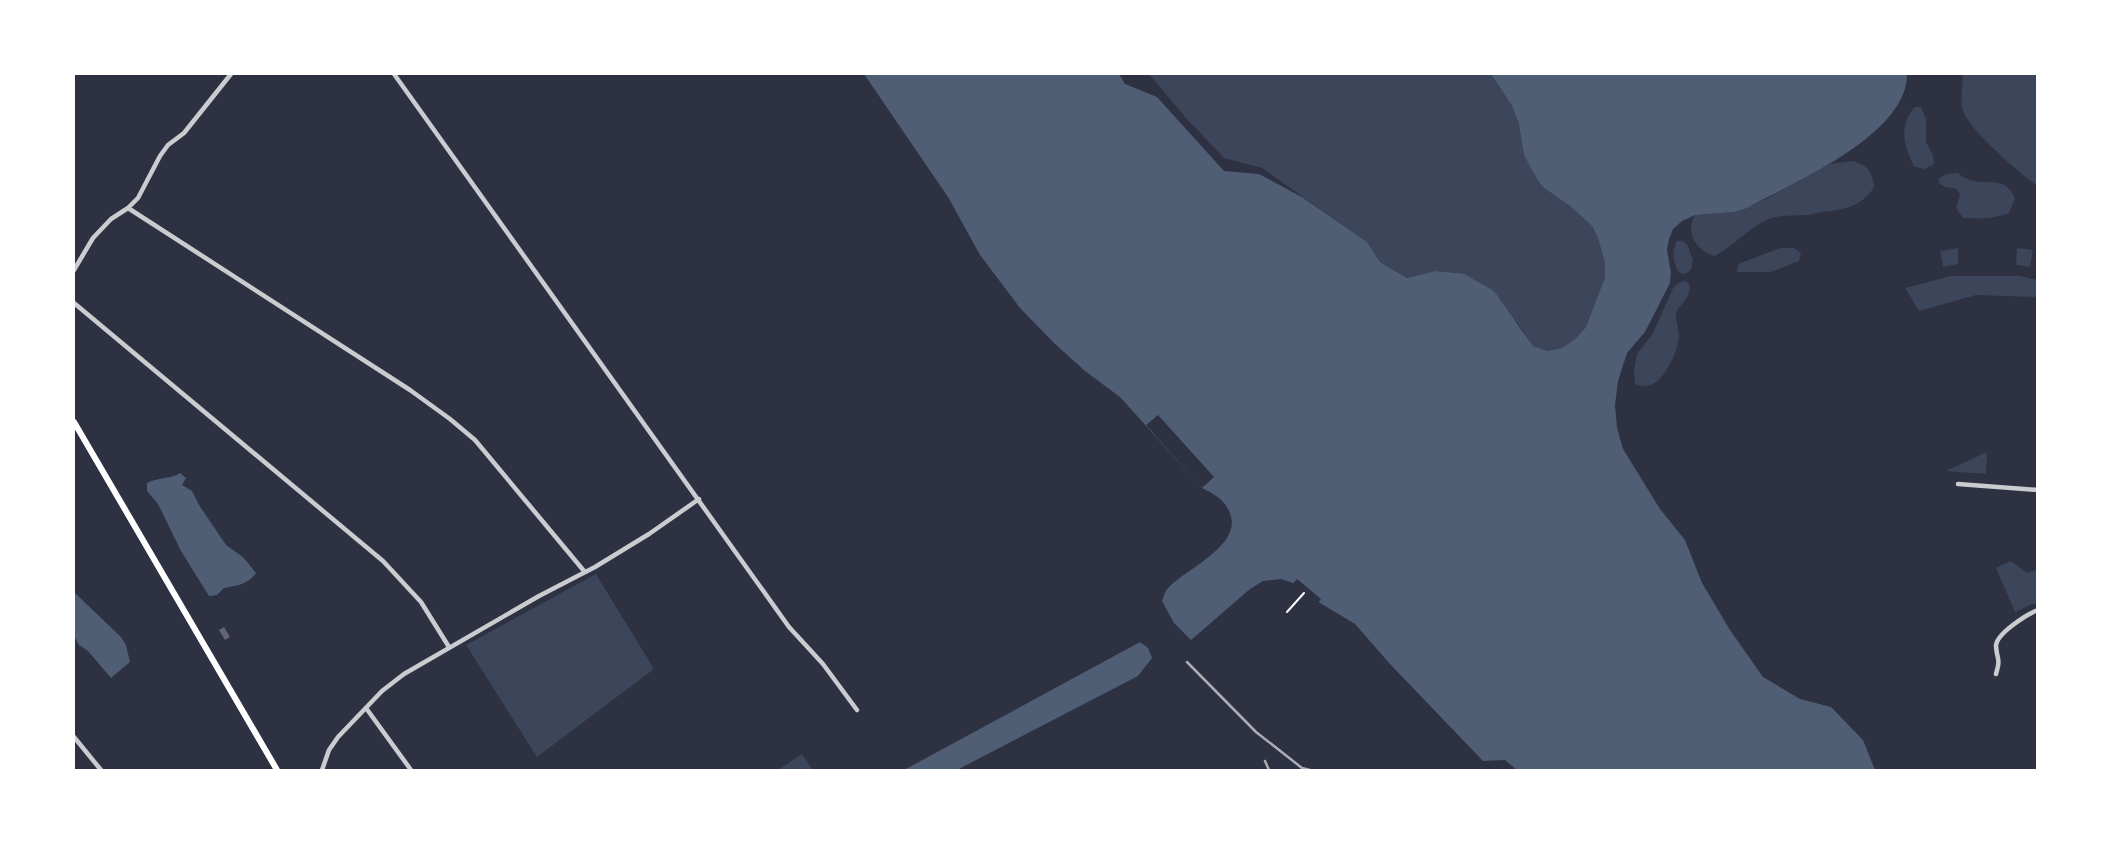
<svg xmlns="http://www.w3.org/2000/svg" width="2111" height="844" font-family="'Fira Sans',sans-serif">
<rect width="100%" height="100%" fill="#2d3142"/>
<path fill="#3c4559" d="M1149,74H1491L1512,106L1544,188L1570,206L1592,226L1598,238L1605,263V277L1586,327L1575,339L1562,348L1547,351L1533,346L1517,322L1435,271L1407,278L1380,262L1367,242L1262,168L1224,158L1186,118Z
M1963,74H2037V186C2019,172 1966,129 1962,107C1960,96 1963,84 1963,74Z
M1915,107H1921L1926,119V142L1933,155L1934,164L1924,169L1914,166C1904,147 1898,124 1915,107Z
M1852,161C1868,165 1872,171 1874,187C1863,206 1843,210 1823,212C1817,212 1812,215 1807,215C1794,216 1781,214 1769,219C1749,227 1734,246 1715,256C1698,252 1684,233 1695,215L1734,212L1764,200L1830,164Z
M1958,173C1961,175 1964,178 1968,179C1986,187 2005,174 2015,198L2009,213C1993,219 1980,219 1963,218L1956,208L1960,194L1955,188L1945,187L1940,184L1938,179L1946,174Z
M1677,241H1682L1687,244L1693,260L1691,270L1685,274L1679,273C1673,262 1671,252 1677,241Z
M1781,248H1794L1801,253L1799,261L1771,272H1737L1738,264Z
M1958,248V264L1943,267L1940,251Z
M2017,248L2033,250L2030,267L2016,265Z
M1951,276H2020L2037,280V297L1976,295L1919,311L1905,288Z
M1686,281L1690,286C1689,303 1678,303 1676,315C1676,322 1679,330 1679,337C1678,352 1663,385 1646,386C1642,386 1639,385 1635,384L1634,370L1637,354L1653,333L1674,286L1680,282Z
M1987,452L1986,474L1946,471Z
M2011,561L2027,573L2037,570V604H2032L2015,612L1996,568Z
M596,574L654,669L537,757L466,645Z
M802,754L812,769L809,770H778Z"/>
<path fill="#4f5d75" d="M864,74H1119L1125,84L1157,97L1224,171L1259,174L1302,197L1367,242L1380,262L1407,278L1435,271L1464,274L1494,291L1533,346L1547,351L1562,348L1575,339L1586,327L1605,277V263L1598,238L1592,226L1570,206L1544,188L1537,179L1524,155L1519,124L1512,106L1491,74H1907C1908,135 1792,183 1747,208L1734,212L1695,215L1682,221L1673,229L1669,239L1667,250L1671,273L1670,283L1645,332L1627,353L1618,381L1615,405L1617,428L1623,449L1660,509L1685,540L1702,583L1730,630L1763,677L1800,699L1831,707L1863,740L1875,770H1517L1505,760L1483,761L1390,664L1355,624L1320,603L1296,584L1281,579L1263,581L1250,589L1191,640L1174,623L1162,601C1164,596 1165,591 1169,587C1187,569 1239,546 1231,517C1227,501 1216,495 1202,488L1120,397L1085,371L1054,343L1020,308L980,255L948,197Z
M180,473L186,478L182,485L192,491L199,505L226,545L243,557L256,573C249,584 236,586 224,588L217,595L209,596L181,551L158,504L147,491V483C159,477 172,479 180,473Z
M74,594H76L121,637L126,645L130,662L111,678L88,651L79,645L74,636Z
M1140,642L1148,648L1152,658L1138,676L957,770H904Z"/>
<path fill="#2d3142" d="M1158,415L1214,477L1202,488L1146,425Z
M1297,579L1321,599L1316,605L1291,586Z"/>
<path fill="#626471" d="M224,627L230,637L225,640L219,630Z"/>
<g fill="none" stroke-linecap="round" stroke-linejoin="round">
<path stroke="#fff" stroke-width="2" d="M1287,612L1304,593"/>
<path stroke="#caccd0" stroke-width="4.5" d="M394,74L789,627L823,664L857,710
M128,208L410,390L450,419L475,440L584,571
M74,270L93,238L111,219L128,208L138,198L160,156L168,145L184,133L231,74
M74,303L383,561L421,602L449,647
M1958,484L2038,490
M1996,674C2001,657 1997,661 1996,646C1996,634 2027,614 2038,610
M366,708L411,770
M74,737L101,770
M322,770L329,750L338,737L382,691L404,674L539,596L595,567L649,534L699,499"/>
<path stroke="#fff" stroke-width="6" d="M74,422L277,770"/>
<path stroke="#abadb3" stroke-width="2.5" d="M1187,662L1256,732L1302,768L1310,770
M1265,761L1269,770"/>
</g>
<rect width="2111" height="844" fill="none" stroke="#ffffff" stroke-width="150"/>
</svg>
